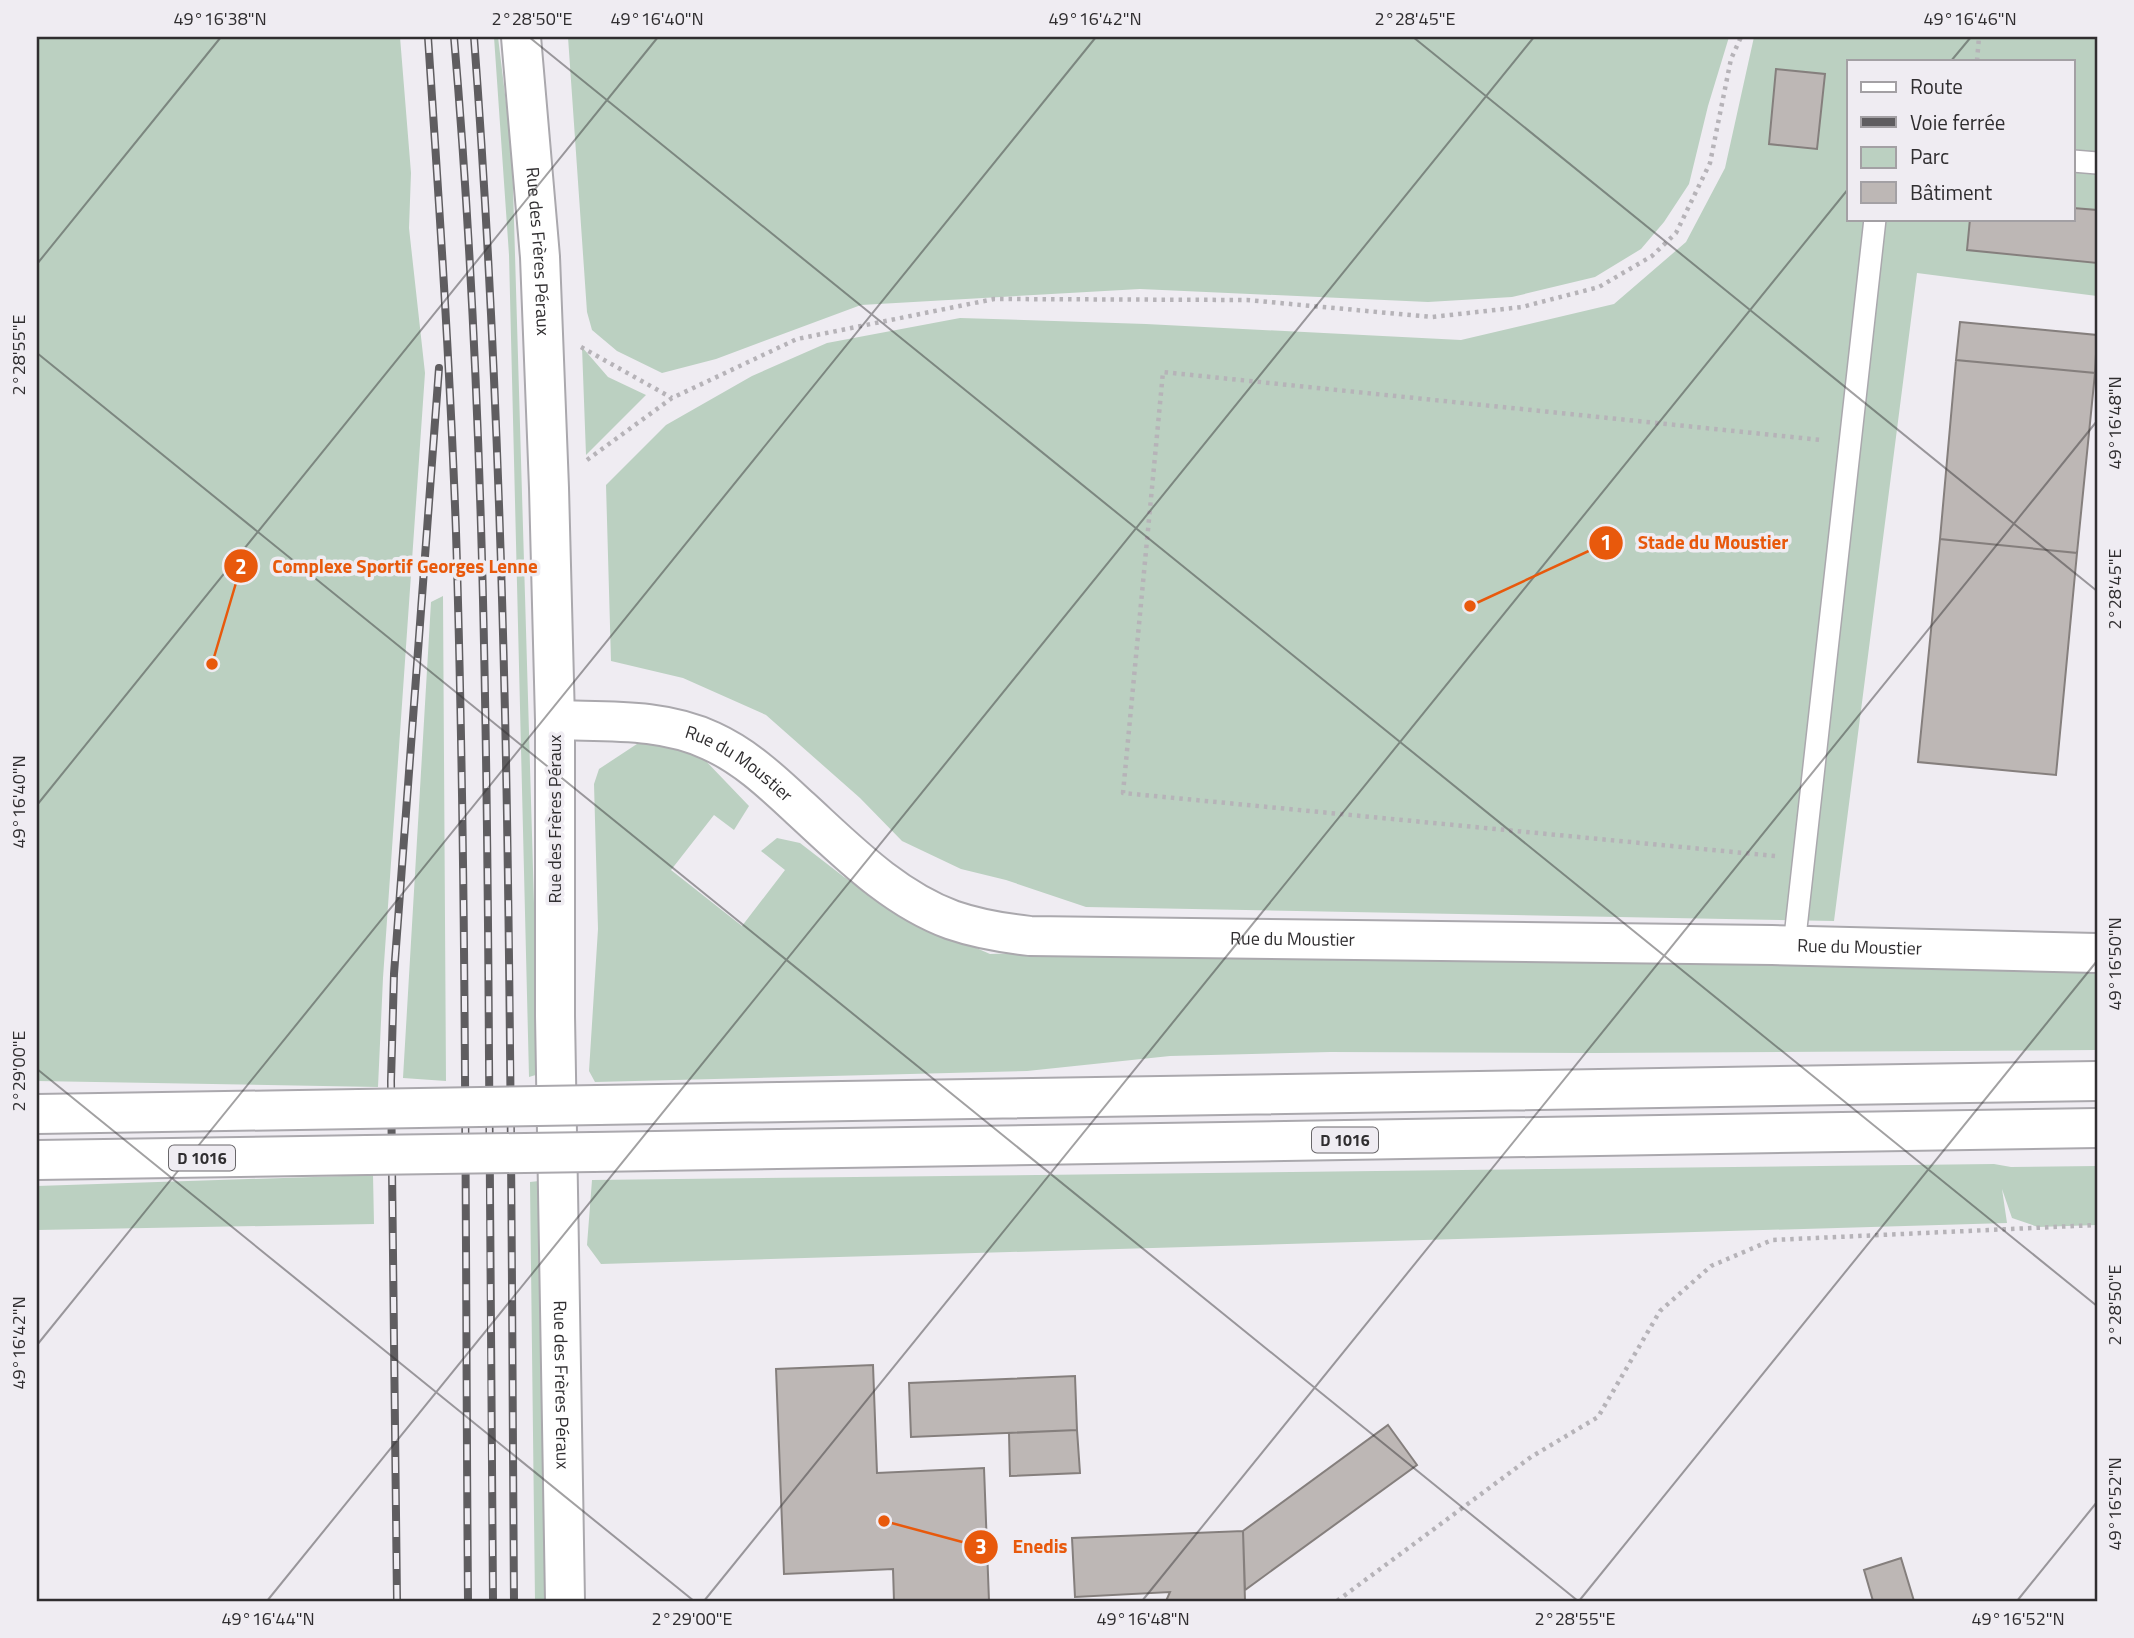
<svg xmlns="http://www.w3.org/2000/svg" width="2134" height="1638" font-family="'Titillium Web',sans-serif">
<rect width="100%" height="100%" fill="#efecf2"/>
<path fill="#bbd0c1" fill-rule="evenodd" d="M37,37H400L411,173L409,228L425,373L383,978L378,1087L37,1081Z
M494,37H498L512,152L539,1074L529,1077L509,255Z
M568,37H1729L1708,106L1689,184L1664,222L1641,249L1595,277L1512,297L1428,302L1140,289L861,305L716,359L662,373L617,351L592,330L587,312Z
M1754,37H2097V296L1917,273L1834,921L1086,907L1006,880L961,869L902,841L860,798L766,715L683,678L611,661L606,485L666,425L752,376L827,343L960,318L1146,324L1461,340L1614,304L1686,242L1725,168ZM1849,61H2073V219H1849Z
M582,347L608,377L646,395L586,455Z
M443,596L446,1081L403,1078L431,602Z
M643,740L702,757L749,806L734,830L714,815L671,870L742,926L785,870L761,851L777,838L800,843L844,877L903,916L990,954L1078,952L2097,971V1050L1593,1053L1330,1052L1170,1056L1027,1071L595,1082L589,1071L598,929L594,784L599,769Z
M1994,1164L2011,1167L2097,1166V1225L2038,1227L2012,1218L2002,1189L2007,1223L601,1264L587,1245L592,1180Z
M373,1175L374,1224L37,1230V1186Z
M539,1181L554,1601H535L530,1182Z"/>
<path fill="#bdb7b5" stroke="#857f7d" stroke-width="2" d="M1776,69L1825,74L1817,149L1769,144Z
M2073,208L2097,210V263L1967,250L1970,219H2073Z
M1960,322L2097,335L2095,373L1956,360Z
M1956,360L2095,373L2077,553L1940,539Z
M1940,539L2077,553L2056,775L1918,762Z
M873,1365L877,1473L984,1468L989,1601H894L893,1569L784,1574L776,1369Z
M1075,1376L1077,1430L911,1437L909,1383Z
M1388,1425L1417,1465L1245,1590L1243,1531Z
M1077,1430L1080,1473L1010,1476L1009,1433Z
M1243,1531L1245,1601H1166L1170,1592L1075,1597L1072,1538Z
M1901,1558L1914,1601H1873L1864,1570Z"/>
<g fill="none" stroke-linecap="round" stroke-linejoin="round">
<g stroke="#aaa8ad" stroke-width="24">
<path id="service" d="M2073,161L2097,163
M1794,946L1875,219"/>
</g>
<g stroke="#aaa8ad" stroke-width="42">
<g id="minor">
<path id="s1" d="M555,720C607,722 663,718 711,741C746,757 772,782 800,808C846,850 892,898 952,920C978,929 1003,933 1030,936L1772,945L2097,953"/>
</g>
</g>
<g stroke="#aaa8ad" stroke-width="42">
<g id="tertiary">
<path id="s2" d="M521,37L540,257L549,488L555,720V1016L565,1601"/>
</g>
</g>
<g stroke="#aaa8ad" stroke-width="42">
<path id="trunk" d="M598,1105L2097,1081
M37,1114L359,1109
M593,1152L2097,1128
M37,1160L367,1155"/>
</g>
<path stroke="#b6b3b8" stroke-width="4.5" stroke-dasharray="3.5 5" stroke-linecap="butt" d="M1977,61L1979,37
M581,347L672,398
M587,460L672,398L797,339L994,299L1247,300L1432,317L1522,307L1599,287L1652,256L1676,233L1710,163L1731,59L1741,37
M1775,856L1123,793L1163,372L1821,440
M1337,1601L1531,1457L1598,1417L1660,1311L1711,1266L1772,1240L2097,1225"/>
<use href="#service" stroke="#fff" stroke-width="21"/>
<use href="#minor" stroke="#fff" stroke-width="38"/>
<use href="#tertiary" stroke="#fff" stroke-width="38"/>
<use href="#trunk" stroke="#fff" stroke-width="38"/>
<g stroke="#5f5d60" stroke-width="8">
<path id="rail" d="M428,37C439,201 450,366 456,532C467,888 465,1245 468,1601
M454,37C483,376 487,718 489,1058C490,1239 491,1420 493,1601
M474,37C513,557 510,1080 514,1601
M397,1601L391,1081L394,974L439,368"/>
</g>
<use href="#rail" stroke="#efecf2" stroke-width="5" stroke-dasharray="16" stroke-linecap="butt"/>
<g stroke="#aaa8ad" stroke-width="42" stroke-linecap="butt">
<path id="trunk-bridge" d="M359,1109L598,1105
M367,1155L593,1152"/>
</g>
<use href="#trunk-bridge" stroke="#fff" stroke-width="38"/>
</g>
<path fill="none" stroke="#302e30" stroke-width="2" stroke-opacity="0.45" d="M529,37L2097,1306M1413,37L2097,591M1951,61L1971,37M37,264L221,37M37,353L1578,1601M37,805L658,37M37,1069L694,1601M37,1345L1096,37M267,1601L1534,37M704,1601L1849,188M1142,1601L2097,421M1579,1601L2097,961M2017,1601L2097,1502"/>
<g text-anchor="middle" stroke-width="7" stroke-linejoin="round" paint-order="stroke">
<g fill="#efecf2" stroke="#69676a" stroke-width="2">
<rect x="1312" y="1127.5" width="66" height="25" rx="5"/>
<rect x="169" y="1145.5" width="66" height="25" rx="5"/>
</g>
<g font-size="16" font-weight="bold" fill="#302e30">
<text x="1345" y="1146">D 1016</text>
<text x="202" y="1164">D 1016</text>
</g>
<g font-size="18" fill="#302e30" stroke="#efecf2">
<text dy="6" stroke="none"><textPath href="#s2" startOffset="215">Rue des Frères Péraux</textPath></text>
<text dy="6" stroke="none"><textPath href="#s1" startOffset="194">Rue du Moustier</textPath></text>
<text transform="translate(555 819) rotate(-90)" y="6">Rue des Frères Péraux</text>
<text dy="6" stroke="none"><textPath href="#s1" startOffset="803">Rue du Moustier</textPath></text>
<text dy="6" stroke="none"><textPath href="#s1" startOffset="1370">Rue du Moustier</textPath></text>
<text dy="6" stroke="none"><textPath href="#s2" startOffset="1349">Rue des Frères Péraux</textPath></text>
</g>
</g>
<path fill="none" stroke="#e8590c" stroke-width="2.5" d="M1470 606L1606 543M212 664L241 566M884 1521L981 1547"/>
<g fill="#e8590c" stroke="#efecf2" stroke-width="2.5">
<circle cx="1470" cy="606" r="7"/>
<circle cx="212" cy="664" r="7"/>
<circle cx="884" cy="1521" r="7"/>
<circle cx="1606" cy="543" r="18"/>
<circle cx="241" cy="566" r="18"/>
<circle cx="981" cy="1547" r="18"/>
</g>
<g font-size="21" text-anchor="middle" font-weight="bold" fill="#fff">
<text x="1606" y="550">1</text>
<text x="241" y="574">2</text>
<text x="981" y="1554">3</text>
</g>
<g font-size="19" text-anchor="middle" font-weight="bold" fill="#e8590c" stroke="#efecf2" stroke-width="7" stroke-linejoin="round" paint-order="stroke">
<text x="1713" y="549">Stade du Moustier</text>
<text x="405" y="573">Complexe Sportif Georges Lenne</text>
<text x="1040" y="1553">Enedis</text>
</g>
<rect width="2134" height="1638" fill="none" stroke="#efecf2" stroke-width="77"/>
<rect x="1847" y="60" width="228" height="161" fill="#efecf2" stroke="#a3a0a4" stroke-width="2"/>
<rect x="1861" y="82" width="35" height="10" fill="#ffffff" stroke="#a3a0a4" stroke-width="2"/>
<text x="1910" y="94" font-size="21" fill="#302e30">Route</text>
<rect x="1861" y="117" width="35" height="10" fill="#5f5d60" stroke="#a3a0a4" stroke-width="2"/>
<text x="1910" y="130" font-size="21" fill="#302e30">Voie ferrée</text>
<rect x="1861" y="147" width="35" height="21" fill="#bbd0c1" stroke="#a3a0a4" stroke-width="2"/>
<text x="1910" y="164" font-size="21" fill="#302e30">Parc</text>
<rect x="1861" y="182" width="35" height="21" fill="#bdb7b5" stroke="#a3a0a4" stroke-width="2"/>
<text x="1910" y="200" font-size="21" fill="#302e30">Bâtiment</text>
<rect x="38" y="38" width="2058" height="1562" fill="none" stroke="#302e30" stroke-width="2.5"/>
<g font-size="18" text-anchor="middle" fill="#302e30">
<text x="220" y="25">49°16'38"N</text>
<text x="532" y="25">2°28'50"E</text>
<text x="657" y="25">49°16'40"N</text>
<text x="1095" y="25">49°16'42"N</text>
<text x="1415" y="25">2°28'45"E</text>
<text x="1970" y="25">49°16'46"N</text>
<text transform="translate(19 355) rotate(-90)" y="6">2°28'55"E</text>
<text transform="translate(2115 423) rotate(-90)" y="6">49°16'48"N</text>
<text transform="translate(2115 589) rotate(-90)" y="6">2°28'45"E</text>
<text transform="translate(19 802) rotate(-90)" y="6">49°16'40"N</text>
<text transform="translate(2115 964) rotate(-90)" y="6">49°16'50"N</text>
<text transform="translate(19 1071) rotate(-90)" y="6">2°29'00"E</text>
<text transform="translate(2115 1305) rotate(-90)" y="6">2°28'50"E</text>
<text transform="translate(19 1343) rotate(-90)" y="6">49°16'42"N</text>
<text transform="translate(2115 1504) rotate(-90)" y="6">49°16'52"N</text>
<text x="268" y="1625">49°16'44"N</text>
<text x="692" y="1625">2°29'00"E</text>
<text x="1143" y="1625">49°16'48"N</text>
<text x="1575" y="1625">2°28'55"E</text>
<text x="2018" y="1625">49°16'52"N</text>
</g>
</svg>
